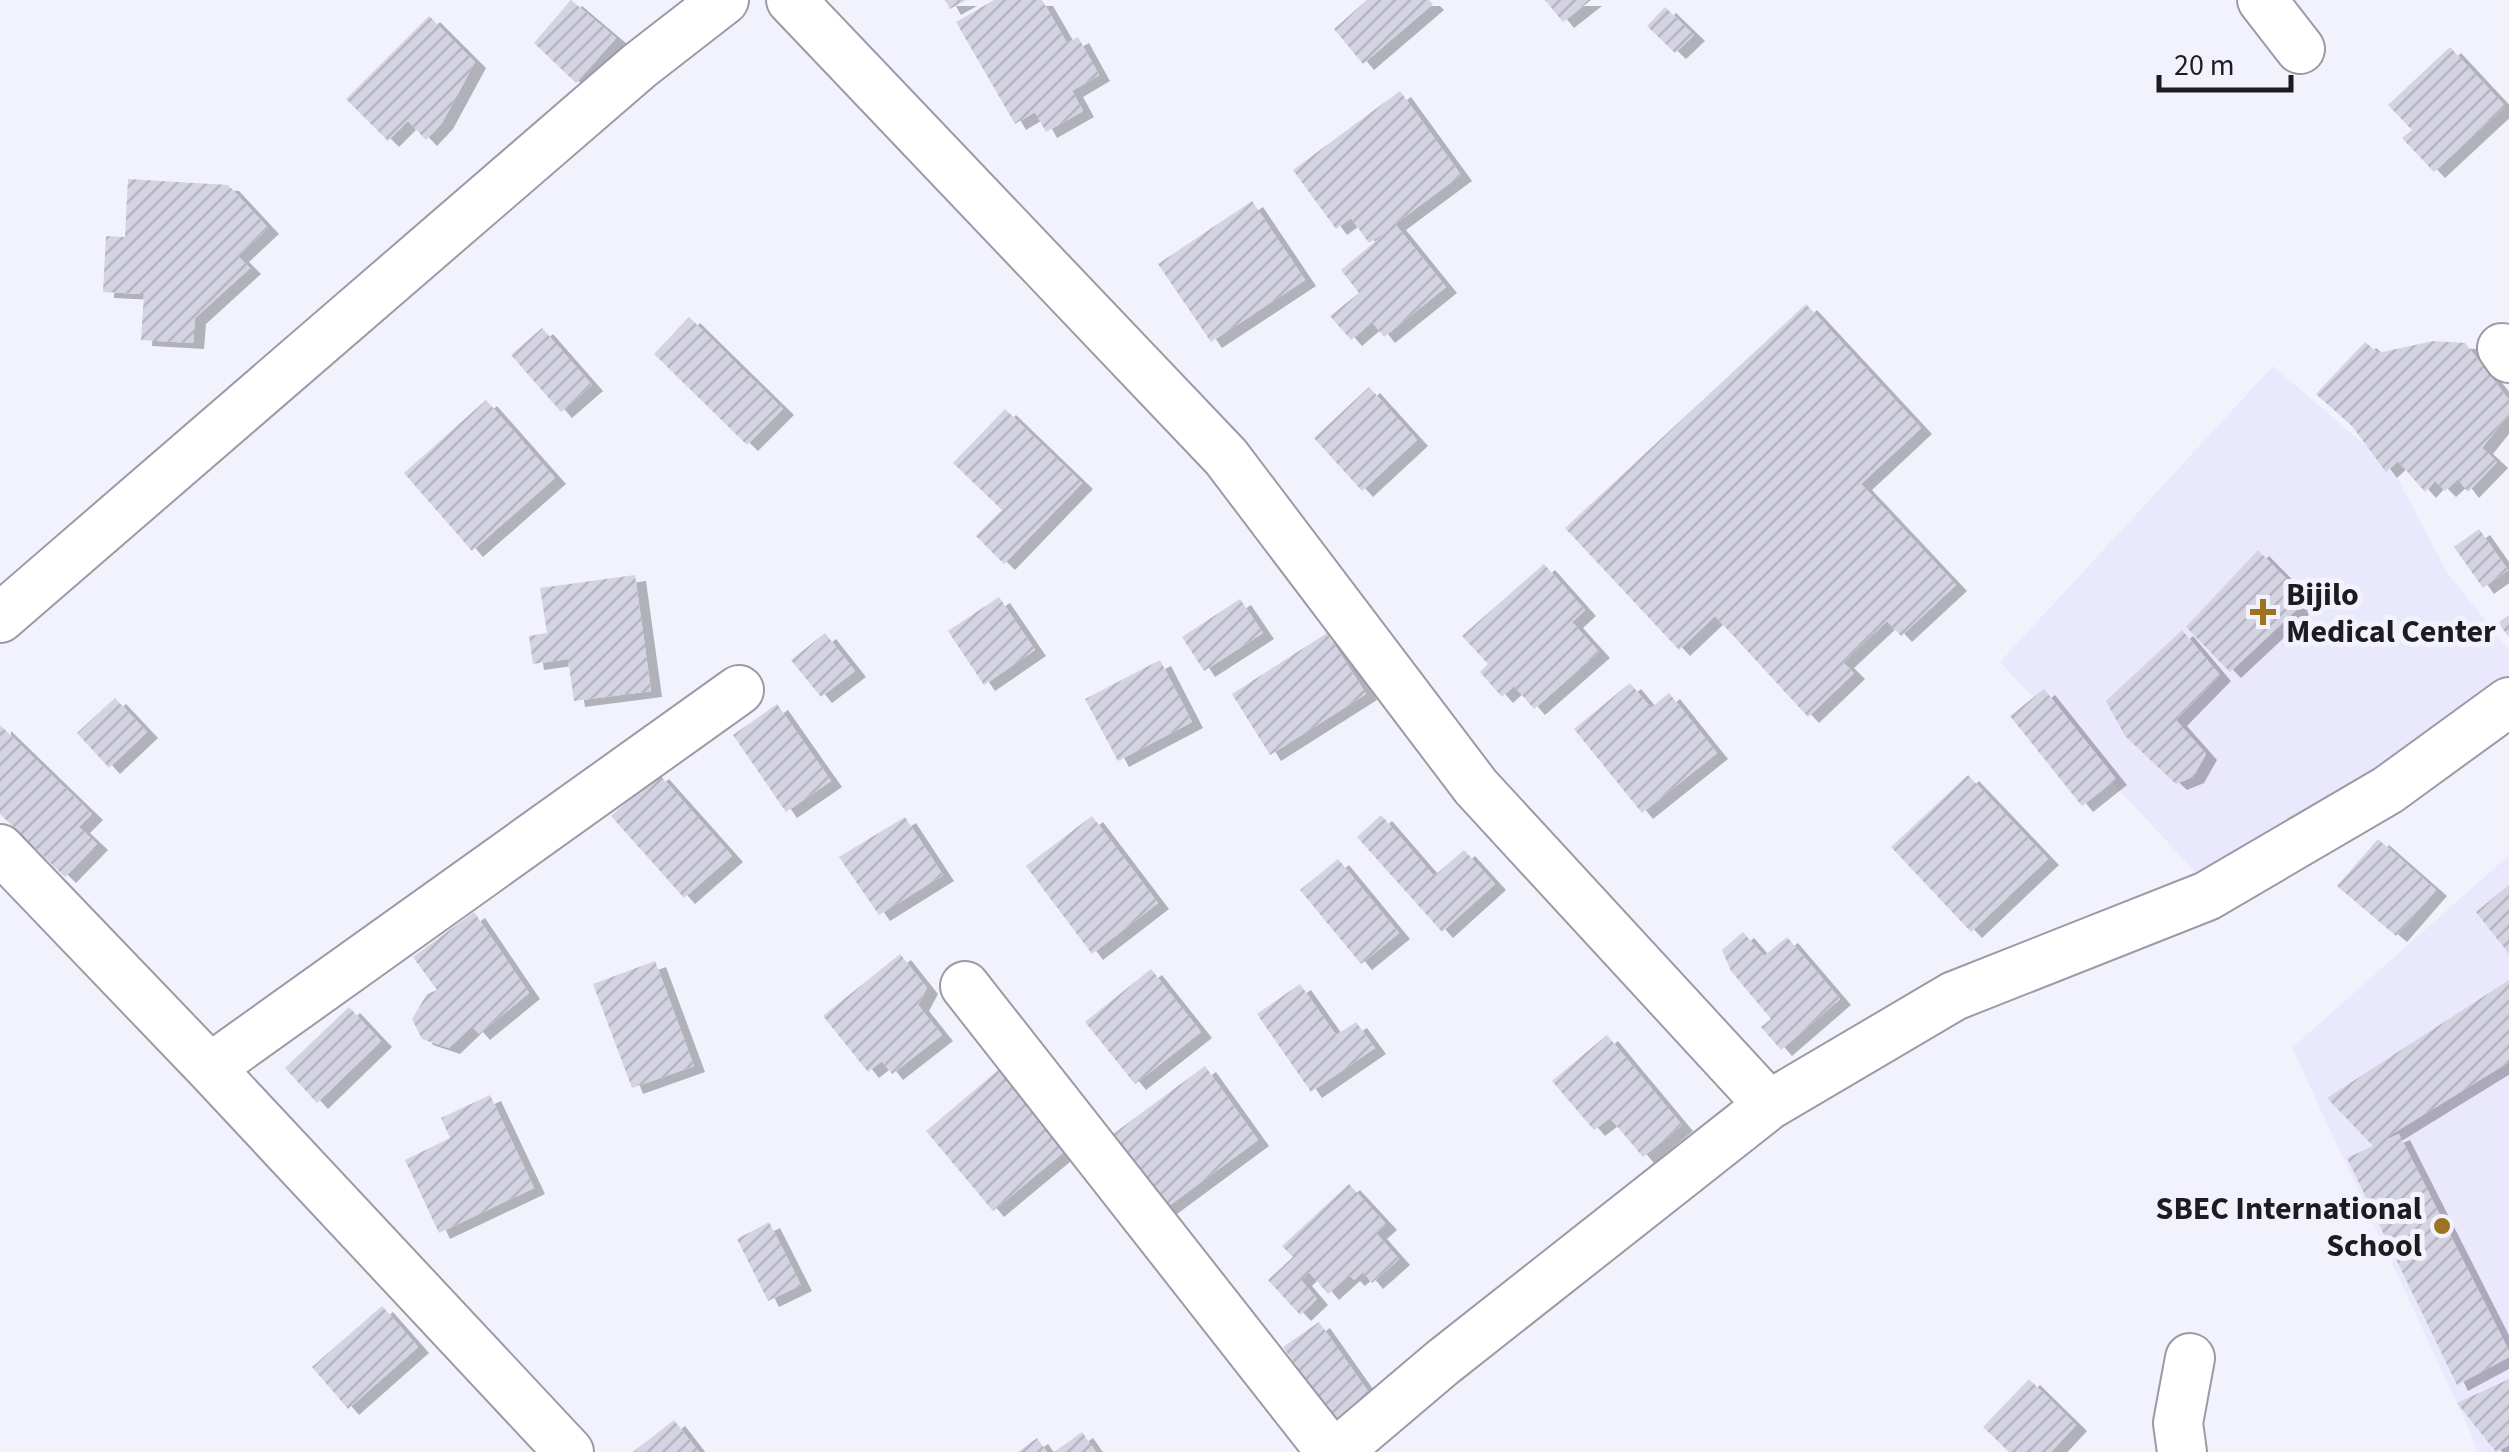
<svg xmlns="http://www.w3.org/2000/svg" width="2509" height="1452" font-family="'Source Sans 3',sans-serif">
<defs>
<pattern id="building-hatch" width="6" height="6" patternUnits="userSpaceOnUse" patternTransform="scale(2.5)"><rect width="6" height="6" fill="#d4d3e1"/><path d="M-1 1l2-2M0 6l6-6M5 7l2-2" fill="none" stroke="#b5b5c1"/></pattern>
<filter id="shadow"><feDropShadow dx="11" dy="6" stdDeviation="0" flood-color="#0004"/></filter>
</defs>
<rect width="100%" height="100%" fill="#f2f2fd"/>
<path fill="#eae8fd" d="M2273,366L2392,468L2448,574L2509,650V676L2386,785L2201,878L2000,662Z
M2509,855V1452H2477L2470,1431L2292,1048Z"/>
<path fill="url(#building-hatch)" filter="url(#shadow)" d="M571,0L616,38L576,83L534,43Z
M945,0H966L950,9Z
M994,0H1042L1067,43L1078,37L1099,75L1072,91L1083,111L1046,132L1035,112L1015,124L956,22Z
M1367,0H1429L1433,4L1363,64L1334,29Z
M1545,0H1591L1563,22Z
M1665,7L1694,35L1675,53L1647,26Z
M429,16L475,62L442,123L426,140L408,121L388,141L346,99Z
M2450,47L2505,106L2434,172L2402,138L2412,130L2388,105Z
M1400,91L1461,175L1395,224L1446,287L1384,337L1372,322L1351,340L1330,316L1359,293L1341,270L1390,229L1369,243L1351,218L1336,229L1293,170Z
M128,179L228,185L268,228L238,256L250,268L195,318L193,343L141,340L144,294L103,292L106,236L125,237Z
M1252,201L1305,280L1211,342L1158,264Z
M1806,304L1921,428L1861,484L1956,585L1901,636L1887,621L1843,662L1854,673L1808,717L1715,616L1679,650L1565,528Z
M689,317L783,409L747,445L654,354Z
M542,328L592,385L561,412L511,355Z
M2433,341L2465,343L2509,400V414L2482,448L2497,462L2468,492L2458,479L2445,491L2435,481L2425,492L2398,461L2386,472L2352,426L2316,394L2365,342L2378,353Z
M1369,387L1417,440L1362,491L1314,438Z
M486,400L555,478L472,551L404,473Z
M1005,409L1082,483L1004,564L976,536L1002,510L953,463Z
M2479,529L2508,570L2483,588L2454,547Z
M2258,550L2307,600L2230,672L2186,627Z
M1544,564L1585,610L1572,622L1599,652L1534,709L1514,686L1502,697L1480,672L1488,664L1462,636Z
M635,575L651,691L574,701L568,659L533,664L529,636L547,633L540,588Z
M999,597L1035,650L984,685L948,631Z
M1240,599L1263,633L1204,671L1182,637Z
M2509,615V637L2498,623Z
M2182,630L2220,675L2176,720L2206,754L2193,777L2176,784L2125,736L2106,701Z
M825,633L855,671L821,697L791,660Z
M1327,633L1366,694L1270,755L1232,694Z
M1160,660L1192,722L1118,761L1085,699Z
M1630,683L1651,708L1669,693L1717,753L1642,813L1574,729Z
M2044,689L2116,779L2082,806L2010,716Z
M115,698L147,732L109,768L77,733Z
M777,704L831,781L786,812L733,735Z
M0,725L92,814L79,827L97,844L65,877L0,814Z
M658,773L732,856L684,898L611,816Z
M1968,775L2048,859L1971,932L1891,847Z
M1381,815L1434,876L1464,850L1495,884L1442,932L1357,837Z
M1092,816L1158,903L1092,954L1026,866Z
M905,817L943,875L879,915L839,857Z
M2378,839L2436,890L2396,936L2337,886Z
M1338,859L1399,933L1361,964L1300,890Z
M2509,885V954L2476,912Z
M474,912L529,993L479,1034L472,1026L449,1048L422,1039L412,1019L427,994L437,990L413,957Z
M1743,932L1764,956L1787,937L1840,999L1781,1050L1761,1027L1771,1019L1731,971L1722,950Z
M900,954L927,988L918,1005L942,1035L892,1074L882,1061L868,1072L823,1016Z
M655,961L694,1066L632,1088L593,984Z
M1151,969L1201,1032L1135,1084L1085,1022Z
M2509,980V1062L2376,1144L2399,1134L2509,1351V1357L2457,1385L2347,1158L2373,1146L2327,1098Z
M1300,984L1336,1035L1356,1022L1375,1048L1311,1092L1257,1014Z
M349,1007L381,1041L317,1103L285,1068Z
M1607,1035L1682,1125L1643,1157L1610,1118L1594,1130L1552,1081Z
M1003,1066L1071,1146L993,1211L926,1131Z
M1205,1066L1258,1140L1162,1211L1109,1137Z
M490,1095L534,1188L439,1233L405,1160L450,1138L441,1118Z
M1349,1184L1386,1224L1376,1233L1399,1259L1372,1283L1363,1272L1354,1280L1349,1275L1328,1294L1309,1272L1301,1280L1317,1299L1300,1315L1268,1280L1293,1257L1282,1246Z
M769,1222L801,1285L768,1301L737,1239Z
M382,1306L418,1347L348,1409L312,1367Z
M1319,1322L1374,1400L1338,1425L1283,1347Z
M2029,1379L2076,1425L2051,1452H2009L1983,1427Z
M2509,1379V1445L2496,1452L2457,1403Z
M674,1420L699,1452H633Z
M1082,1432L1096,1452H1054Z
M1037,1438L1047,1452H1018Z"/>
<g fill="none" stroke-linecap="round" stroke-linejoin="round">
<g stroke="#9b9aa7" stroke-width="52">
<path id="minor" d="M791,0L1226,457L1476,787L1769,1105
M2262,0L2300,49
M2502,348L2509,358
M0,618L639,66L724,0
M0,849L210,1068L569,1452
M965,986L1331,1452
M210,1068L739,690
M1337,1452L1442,1363L1769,1105L1954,996L2207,896L2388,790L2509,702
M2182,1452L2178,1423L2190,1358"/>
</g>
<use href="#minor" stroke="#fff" stroke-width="48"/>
</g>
<g fill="#9d7221" stroke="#f2f2fd" stroke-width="4">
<path d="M2258 597h10v10h10v10h-10v10h-10v-10h-10v-10h10z"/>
<circle cx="2442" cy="1226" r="10"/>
</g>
<g text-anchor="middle" stroke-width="10" stroke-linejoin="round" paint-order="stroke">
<g font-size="32" font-weight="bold" fill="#1b1b20" stroke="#f2f2fd" text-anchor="start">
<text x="2286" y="605">Bijilo<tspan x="2286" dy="37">Medical Center</tspan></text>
<text x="2422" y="1219" text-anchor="end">SBEC International<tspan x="2422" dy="37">School</tspan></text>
</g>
</g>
<path d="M2159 75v15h132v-15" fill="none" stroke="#1b1b20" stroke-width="5"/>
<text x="2174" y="75" font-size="30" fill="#1b1b20" stroke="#f2f2fd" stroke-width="8" paint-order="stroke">20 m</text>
</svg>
